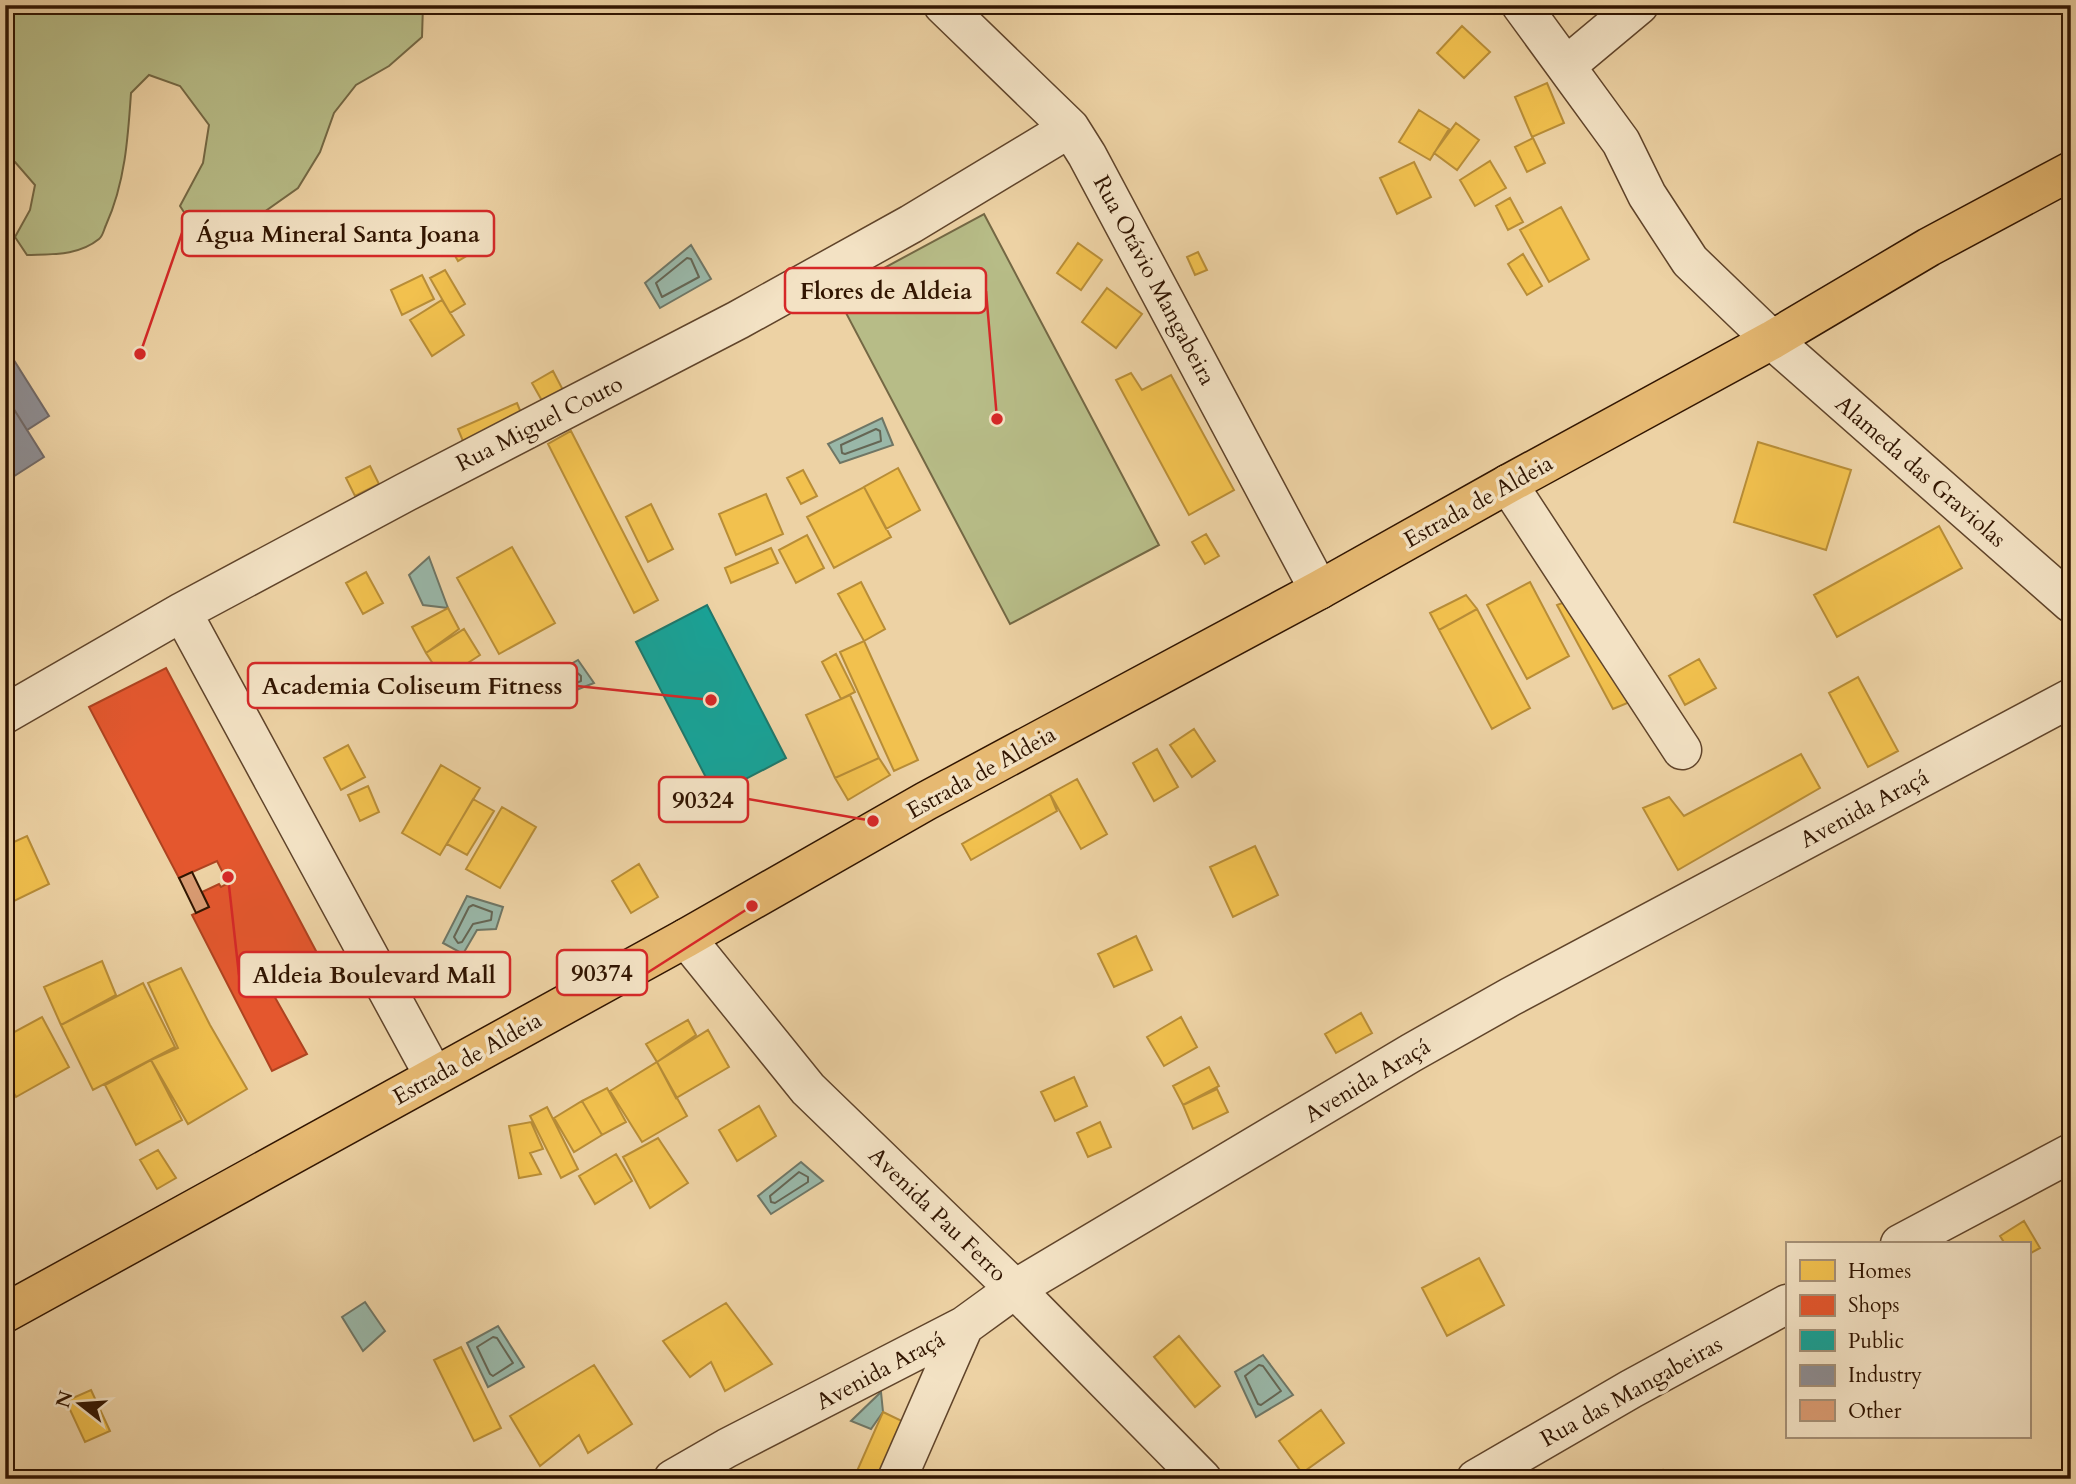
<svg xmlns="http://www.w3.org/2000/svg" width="2076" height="1484" font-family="Cardo,serif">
<rect width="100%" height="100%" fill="#edd2a4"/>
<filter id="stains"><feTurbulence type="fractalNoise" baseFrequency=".00286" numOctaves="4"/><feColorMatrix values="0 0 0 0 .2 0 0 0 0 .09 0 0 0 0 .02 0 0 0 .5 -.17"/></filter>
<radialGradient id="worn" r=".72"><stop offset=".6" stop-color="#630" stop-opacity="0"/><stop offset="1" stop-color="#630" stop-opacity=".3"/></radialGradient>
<path fill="#b7bc87" stroke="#746844" stroke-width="2" d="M5,5H423L422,37L389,66L356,85L334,113L320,152L298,188L257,217L223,215L189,220L180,206L203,163L209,125L180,86L149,75L131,93C128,138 125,183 106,225C104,229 103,236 99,239C78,256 52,254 27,255L15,237L30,210L35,185L15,162H5Z
M984,214L1159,545L1010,624L836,294Z"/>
<path fill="#99b7a8" stroke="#6f7665" stroke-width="2" d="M691,245L711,279L660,308L645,283Z
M882,418L893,445L840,463L828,444Z
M429,557L448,608L423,605L409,575Z
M578,660L594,683L541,704L530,687Z
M467,896L503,907L496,929L477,930L463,954L443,943Z
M801,1162L823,1181L771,1214L758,1196Z
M365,1302L385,1331L363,1351L342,1317Z
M498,1326L524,1367L488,1387L467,1343Z
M1263,1355L1293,1395L1256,1417L1235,1372Z
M881,1392L883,1412L871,1429L851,1421Z"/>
<path fill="#f2c14e" stroke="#b88d37" stroke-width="2" d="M1462,26L1490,52L1464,78L1437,53Z
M1547,83L1564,123L1532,137L1515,97Z
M1419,110L1449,129L1430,160L1399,142Z
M1456,123L1479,140L1457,170L1434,153Z
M1533,138L1545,163L1527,172L1515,147Z
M1490,161L1506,188L1475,206L1460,180Z
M1414,162L1431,197L1397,214L1380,178Z
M1510,198L1523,222L1508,230L1496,206Z
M1561,207L1589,259L1549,282L1520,230Z
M462,230L475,251L458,261L446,240Z
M1078,243L1102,260L1081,290L1057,273Z
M1198,252L1207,270L1195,275L1187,257Z
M1523,254L1542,286L1527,295L1508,264Z
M445,270L465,304L450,313L430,278Z
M422,275L434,299L402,315L391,290Z
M1107,288L1142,314L1116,348L1082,322Z
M442,300L464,335L432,356L410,320Z
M553,371L565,394L545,406L532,383Z
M1131,373L1142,390L1171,375L1234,490L1189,515L1116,380Z
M517,403L524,420L465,446L458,429Z
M571,431L658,600L634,613L548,444Z
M1758,442L1851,470L1826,550L1734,522Z
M370,466L379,484L355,496L346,478Z
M898,468L920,510L886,529L864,487Z
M803,470L817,496L801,504L787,478Z
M864,487L891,537L834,568L807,517Z
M766,494L783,534L736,555L719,514Z
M651,504L673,549L648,562L626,517Z
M1939,526L1962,568L1837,637L1814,595Z
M1206,534L1219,556L1205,564L1192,542Z
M807,535L824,568L796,583L779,550Z
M512,547L555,623L499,654L457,578Z
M771,548L778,563L731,583L725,568Z
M366,572L383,603L363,614L346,583Z
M861,582L885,629L864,641L838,594Z
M1530,582L1569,656L1527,679L1487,605Z
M1466,595L1477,609L1439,630L1430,613Z
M1578,597L1637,699L1613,709L1557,605Z
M448,608L459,629L426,653L412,627Z
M1477,609L1530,708L1492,729L1439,630Z
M464,629L480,655L443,679L426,653Z
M864,641L918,760L894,771L840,652Z
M836,654L855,692L841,699L822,662Z
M1699,659L1716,688L1685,705L1669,676Z
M474,663L480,675L456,695L443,679Z
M1858,677L1898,751L1868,767L1829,693Z
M850,695L879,758L835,778L806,715Z
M1194,729L1215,761L1192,777L1170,745Z
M348,745L365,777L341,790L324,758Z
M1157,749L1178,787L1154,801L1133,763Z
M1801,754L1820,788L1678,870L1643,808L1669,797L1684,816Z
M879,758L890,775L848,800L835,778Z
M441,765L480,788L440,855L402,833Z
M1077,779L1107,834L1081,849L1050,794Z
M368,786L379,812L360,821L348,795Z
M1050,794L1057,811L971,860L962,844Z
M473,799L494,811L467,855L447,844Z
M502,807L536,827L500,888L466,869Z
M27,836L49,884L12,902L5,887V846Z
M1255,846L1278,895L1233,917L1210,867Z
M639,864L658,897L631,913L612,881Z
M1136,936L1152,970L1114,987L1098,954Z
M102,961L116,995L61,1025L44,987Z
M181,968L210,1025L247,1089L188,1124L151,1060L178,1048L148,983Z
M143,983L175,1047L93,1090L61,1025Z
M1361,1013L1372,1033L1336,1053L1325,1034Z
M42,1017L69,1067L16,1097L5,1077V1037Z
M1181,1017L1197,1047L1164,1066L1147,1037Z
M688,1020L696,1035L657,1062L646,1044Z
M708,1030L729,1067L676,1098L657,1062Z
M151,1060L182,1120L136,1145L105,1085Z
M657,1062L687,1116L642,1142L610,1091Z
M1209,1067L1219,1086L1183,1105L1173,1086Z
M1074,1077L1087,1106L1055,1121L1041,1092Z
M607,1088L626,1122L602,1135L582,1101Z
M1217,1089L1228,1112L1193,1129L1183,1105Z
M582,1101L602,1135L574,1152L554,1118Z
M759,1106L776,1136L737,1161L719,1130Z
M547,1107L578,1169L561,1178L530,1116Z
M531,1122L543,1149L530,1153L541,1174L519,1178L509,1126Z
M1100,1122L1111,1147L1088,1157L1077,1133Z
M658,1138L688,1183L650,1208L623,1157Z
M158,1150L176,1178L157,1189L140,1160Z
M616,1154L632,1181L595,1204L579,1176Z
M2024,1221L2040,1248L2029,1254V1244H2005L2000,1236Z
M1479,1258L1504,1305L1447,1336L1422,1288Z
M726,1303L772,1364L725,1391L711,1362L690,1377L663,1341Z
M1179,1336L1220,1386L1195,1407L1154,1357Z
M461,1347L501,1428L474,1441L434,1360Z
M594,1365L632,1424L588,1453L579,1435L540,1466L510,1416Z
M91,1390L110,1431L85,1442L66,1401Z
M1321,1410L1344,1443L1302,1473L1279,1441Z
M883,1412L906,1423L882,1479H873L857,1471Z
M1663,1470L1671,1479H1652Z"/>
<path fill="#e4572e" stroke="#ae4320" stroke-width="2" d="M166,668L316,951L290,969L288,966L264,978L307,1054L272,1071L192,915L209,907L202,892L219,884L221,887L228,883L217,861L179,878L89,707Z"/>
<path fill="#17a398" stroke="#1f786b" stroke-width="2" d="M707,605L786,758L715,795L636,642Z"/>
<path fill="#8d8d92" stroke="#716966" stroke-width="2" d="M5,346L49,416L27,430L5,395Z
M5,395L44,457L5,482Z"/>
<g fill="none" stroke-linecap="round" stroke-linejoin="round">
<path stroke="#656654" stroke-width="2" d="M687,258L691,259L699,277L662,297L656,283Z
M876,429L880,431L881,441L845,454L842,453L841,445Z
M574,670L581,676V681L546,695L543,693V688Z
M473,905L492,912L491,920L473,924L462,942L458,943L454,937L469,907Z
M799,1172L808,1177V1182L775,1203L771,1202L770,1196Z
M493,1337L497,1338L513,1363L493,1376L490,1374L477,1347Z
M1259,1365L1263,1366L1281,1391L1261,1405L1258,1404L1245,1376Z"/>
</g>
<path fill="#d99b72" stroke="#311501" stroke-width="2" d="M192,872L209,907L196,913L179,878Z"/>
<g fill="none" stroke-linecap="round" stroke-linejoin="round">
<g stroke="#60442a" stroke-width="41">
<path id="minor" d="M943,5L1070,128L1087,155L1319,590
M1521,5L1621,142L1647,195L1690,261L1772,340L2071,603
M1566,66L1639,5
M1508,484L1682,750
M182,612L434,1076
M5,714L182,612L406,492L738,320L911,224L1070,128
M686,938L808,1089L1015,1289L1202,1479
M1900,1244L2071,1153
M673,1479L727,1448L964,1326L1015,1289L1411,1053L1510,997L2071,698
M897,1479L964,1326
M1476,1479L1631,1389L1787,1304"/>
</g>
<g stroke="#311501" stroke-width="41">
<path id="major" d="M5,1313L686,938L926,801L1319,590L1508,484L1772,340L1929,247L2071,171"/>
</g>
<use href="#minor" stroke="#f3e2c4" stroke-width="38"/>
<use href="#major" stroke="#e6b972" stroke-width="38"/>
</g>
<g text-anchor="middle" stroke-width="7" stroke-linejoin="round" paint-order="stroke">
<g font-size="23" fill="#311501" stroke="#f3e2c4">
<text transform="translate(1155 280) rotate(62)" y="8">Rua Otávio Mangabeira</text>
<text transform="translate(539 423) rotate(-27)" y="8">Rua Miguel Couto</text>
<text transform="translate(1921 471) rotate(41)" y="8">Alameda das Graviolas</text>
<text transform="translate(1478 501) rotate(-29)" y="8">Estrada de Aldeia</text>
<text transform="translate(981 772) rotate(-29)" y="8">Estrada de Aldeia</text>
<text transform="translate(1864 808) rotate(-28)" y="8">Avenida Araçá</text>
<text transform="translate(467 1058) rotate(-29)" y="8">Estrada de Aldeia</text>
<text transform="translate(1367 1080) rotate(-31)" y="8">Avenida Araçá</text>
<text transform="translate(938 1214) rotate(44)" y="8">Avenida Pau Ferro</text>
<text transform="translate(880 1370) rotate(-28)" y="8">Avenida Araçá</text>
<text transform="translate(1631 1391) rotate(-29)" y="8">Rua das Mangabeiras</text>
</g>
</g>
<path fill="none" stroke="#d62828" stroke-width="2.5" d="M140 354L182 233M997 419L986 291M711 700L577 686M873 821L748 799M752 906L647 973M228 877L239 975"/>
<g fill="#d62828" stroke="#f3e2c4" stroke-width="2.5">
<circle cx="140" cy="354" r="7"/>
<circle cx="997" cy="419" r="7"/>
<circle cx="711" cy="700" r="7"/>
<circle cx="873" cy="821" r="7"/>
<circle cx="752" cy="906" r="7"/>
<circle cx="228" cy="877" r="7"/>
</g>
<g fill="#f3e2c4" stroke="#d62828" stroke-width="2.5">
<rect x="182" y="211" width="312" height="45" rx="7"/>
<rect x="785" y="268" width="201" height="45" rx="7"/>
<rect x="248" y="663" width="329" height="45" rx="7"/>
<rect x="659" y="777" width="89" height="45" rx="7"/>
<rect x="557" y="950" width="90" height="45" rx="7"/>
<rect x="239" y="952" width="271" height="45" rx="7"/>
</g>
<g font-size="24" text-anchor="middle" font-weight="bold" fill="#311501">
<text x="338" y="242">Água Mineral Santa Joana</text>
<text x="886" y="299">Flores de Aldeia</text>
<text x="412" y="694">Academia Coliseum Fitness</text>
<text x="703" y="808">90324</text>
<text x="602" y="981">90374</text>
<text x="374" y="983">Aldeia Boulevard Mall</text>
</g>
<rect width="2076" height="1484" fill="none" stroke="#edd2a4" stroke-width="28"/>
<rect x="7" y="7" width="2062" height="1470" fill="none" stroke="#311501" stroke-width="3.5"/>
<rect x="14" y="14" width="2048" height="1456" fill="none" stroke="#311501" stroke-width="2"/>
<rect x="1786" y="1242" width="245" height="196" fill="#f3e2c4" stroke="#a59076" stroke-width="2"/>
<rect x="1800" y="1260" width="35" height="21" fill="#f2c14e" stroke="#a59076" stroke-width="2"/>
<text x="1848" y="1278" font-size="21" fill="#311501">Homes</text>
<rect x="1800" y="1295" width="35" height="21" fill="#e4572e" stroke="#a59076" stroke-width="2"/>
<text x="1848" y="1312" font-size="21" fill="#311501">Shops</text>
<rect x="1800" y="1330" width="35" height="21" fill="#17a398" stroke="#a59076" stroke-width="2"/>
<text x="1848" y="1348" font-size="21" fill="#311501">Public</text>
<rect x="1800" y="1365" width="35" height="21" fill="#8d8d92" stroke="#a59076" stroke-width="2"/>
<text x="1848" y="1382" font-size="21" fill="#311501">Industry</text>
<rect x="1800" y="1400" width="35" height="21" fill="#d99b72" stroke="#a59076" stroke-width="2"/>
<text x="1848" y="1418" font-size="21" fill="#311501">Other</text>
<g transform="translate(80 1404) rotate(287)" stroke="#f3e2c4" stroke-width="5" paint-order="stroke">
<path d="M0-5L12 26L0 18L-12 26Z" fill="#311501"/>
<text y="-10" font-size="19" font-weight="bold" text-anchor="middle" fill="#311501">N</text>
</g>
<rect width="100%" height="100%" filter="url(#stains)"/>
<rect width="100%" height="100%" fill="url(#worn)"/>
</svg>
